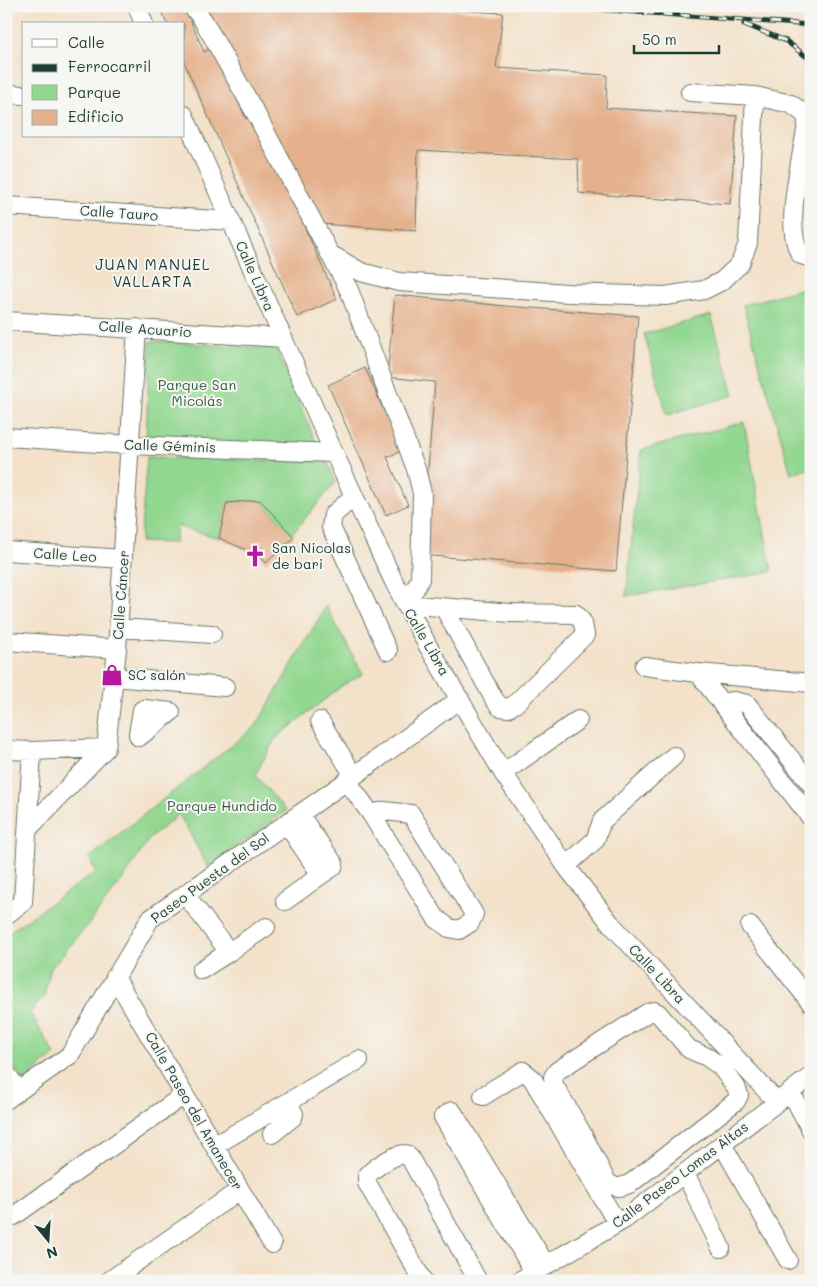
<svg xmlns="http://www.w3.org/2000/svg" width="817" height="1287" font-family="Mali,sans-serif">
<rect width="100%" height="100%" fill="#f6f6f2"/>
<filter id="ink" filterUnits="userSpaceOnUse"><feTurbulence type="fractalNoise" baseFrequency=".02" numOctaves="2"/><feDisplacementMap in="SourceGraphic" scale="10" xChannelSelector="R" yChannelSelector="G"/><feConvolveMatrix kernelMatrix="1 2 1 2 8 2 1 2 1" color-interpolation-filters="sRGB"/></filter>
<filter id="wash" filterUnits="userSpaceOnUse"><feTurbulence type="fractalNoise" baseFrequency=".0096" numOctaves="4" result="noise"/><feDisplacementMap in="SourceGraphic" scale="20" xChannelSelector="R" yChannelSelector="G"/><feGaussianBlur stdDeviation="1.12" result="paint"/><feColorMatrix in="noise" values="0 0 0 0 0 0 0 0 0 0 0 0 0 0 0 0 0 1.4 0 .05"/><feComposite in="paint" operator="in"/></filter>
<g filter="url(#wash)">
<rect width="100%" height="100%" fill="#f3e1c9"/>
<path fill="#92d790" stroke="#588a62" d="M811,286V468L791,474L743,305Z
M711,315L734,395L667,415L644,334Z
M150,341L276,349L318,447L146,441Z
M744,422L772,572L626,596L641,450Z
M147,457L327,462L336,482L292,534L260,500L227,503L219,538L177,526L175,543L140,542Z
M326,606L363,674L343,685L275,739L255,775L286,811L208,867L179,814L149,839L128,872L87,926L50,969L44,996L30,1013L55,1055L23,1081L6,1056V934L96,872L89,858L256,726Z"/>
<g id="blocks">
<path fill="#e5b18c" d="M159,6H184L204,52L214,47L246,119L254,115L337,299L297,317L184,62V24H167Z
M203,6H387L503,13L496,68L607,75L606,108L737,116L730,204L579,193L578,159L418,150L416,231L321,224Z
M395,295L505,306L638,316L616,571L421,555L435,382L387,377Z
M365,368L402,451L387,457L408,505L386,515L328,385Z
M260,500L294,537L266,563L260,556L219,538L227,503Z"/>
</g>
</g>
<g filter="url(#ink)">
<use href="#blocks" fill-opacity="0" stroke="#697668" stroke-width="1"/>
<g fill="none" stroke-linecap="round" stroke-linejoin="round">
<g stroke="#697668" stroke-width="20">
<path id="minor" d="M137,6L144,24
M192,6L203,20L256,114L349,290L416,469L422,493L420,579L415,589L402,598
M690,92L755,96L791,104L806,115L807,123C803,156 782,227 801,255L811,258
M6,94L24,95
M184,115L334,453L394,582L428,646L503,773L566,866L611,924L777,1102
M6,206L231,221
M330,254L361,272L399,282L568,293L665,296L704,290L722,281L740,264L748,243L755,96
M6,321L283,338
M6,437L130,445L334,453
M354,496L333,515L331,527L388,651
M6,551L123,559
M405,604L511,613L576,614L583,623L585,635L515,704L508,708L500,707L494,699L444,608
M119,628L212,634
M6,641L117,649
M644,666L698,673L811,683
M698,673L811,818
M114,677L225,687
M721,703L734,701L747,704L811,784
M142,710L144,709L171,712L139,737L138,734Z
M320,721L354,776
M6,750L32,751L106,748
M503,773L578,720
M347,781L371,814L436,918L449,928L459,930L470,923L474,914L411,814L384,811L371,814
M299,814L334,864L333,867L321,875
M28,829L106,748L117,649L137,328
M566,866L595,840L602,821L674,756
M185,894L229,952L201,970
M285,901L321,875L286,823
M6,915L23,902L32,751
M750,926L811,1003
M229,952L266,927
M115,977L272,1244
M654,1011L658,1013L689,1049L707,1057L720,1066L736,1087L739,1095L736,1101L631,1183C621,1188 616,1189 607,1182L582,1133L554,1085L553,1077L557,1071L647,1013Z
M6,1073L19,1091
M791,1092L811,1130
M483,1096L523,1071L532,1078L617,1223
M6,1100L70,1055L150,919L354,776L460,699
M272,1134L293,1117L294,1114L287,1103
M722,1144L788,1260
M214,1146L359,1060
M685,1173L721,1248
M6,1217L14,1216L184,1095
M534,1272L443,1117L452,1111L546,1265
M109,1281L240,1190
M423,1281L367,1183V1176C375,1167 394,1154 406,1154L410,1158L478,1281
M519,1281L625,1219L811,1076"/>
</g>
<use href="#minor" stroke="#fff" stroke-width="18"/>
<g stroke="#1f3d34" stroke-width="5">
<path id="rail" d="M555,6L811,25
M744,24L786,41L811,60"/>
</g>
<use href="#rail" stroke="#f6f6f2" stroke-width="3" stroke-dasharray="9" stroke-linecap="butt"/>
</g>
</g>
<defs>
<g id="church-bare" transform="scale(1.725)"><path d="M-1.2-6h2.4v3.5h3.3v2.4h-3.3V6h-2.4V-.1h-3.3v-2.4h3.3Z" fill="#b5179e" stroke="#f6f6f2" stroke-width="2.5" paint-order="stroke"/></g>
<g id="shop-bare" transform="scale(1.725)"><path d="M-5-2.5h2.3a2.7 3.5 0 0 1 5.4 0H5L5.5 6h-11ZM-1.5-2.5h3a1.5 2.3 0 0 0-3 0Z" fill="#b5179e" stroke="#f6f6f2" stroke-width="2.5" paint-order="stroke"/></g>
</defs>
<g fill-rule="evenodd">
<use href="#church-bare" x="255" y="556"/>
<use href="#shop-bare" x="112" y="675"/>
</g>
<g text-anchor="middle" stroke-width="4" stroke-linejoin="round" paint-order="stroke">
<g font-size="14" fill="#1f3d34" stroke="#f6f6f2">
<text transform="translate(119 213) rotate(4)" y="5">Calle Tauro</text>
<text transform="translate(255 276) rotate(66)" y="5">Calle Libra</text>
<text transform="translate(145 329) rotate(4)" y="5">Calle Acuario</text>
<text transform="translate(170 446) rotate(2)" y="5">Calle Géminis</text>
<text transform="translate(65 555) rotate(4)" y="5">Calle Leo</text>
<text transform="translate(121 595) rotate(-86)" y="5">Calle Cáncer</text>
<text transform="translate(427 642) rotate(60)" y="5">Calle Libra</text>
<text transform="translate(210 878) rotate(-36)" y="5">Paseo Puesta del Sol</text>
<text transform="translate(657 974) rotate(47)" y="5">Calle Libra</text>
<text transform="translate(194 1111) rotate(60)" y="5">Calle Paseo del Amanecer</text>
<text transform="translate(680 1175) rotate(-37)" y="5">Calle Paseo Lomas Altas</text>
</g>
<g font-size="14" fill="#365c46" stroke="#f6f6f2">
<text x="197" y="390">Parque San<tspan x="197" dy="16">Micolás</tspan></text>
<text x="222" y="811">Parque Hundido</text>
</g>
<g font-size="14" fill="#1f3d34" stroke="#f6f6f2" text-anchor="start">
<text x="272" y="553">San Nicolas<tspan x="272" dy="16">de bari</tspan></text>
<text x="128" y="680">SC salón</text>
</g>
<g font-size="15" letter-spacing="1" fill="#1f3d34" stroke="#f6f6f2">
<text x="153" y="270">JUAN MANUEL<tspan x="153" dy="17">VALLARTA</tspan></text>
</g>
</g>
<rect width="817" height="1287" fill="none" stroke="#f6f6f2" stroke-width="25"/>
<rect x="22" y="22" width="162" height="115" fill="#f6f6f2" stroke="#a0aca6"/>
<rect x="32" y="39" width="25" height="8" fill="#ffffff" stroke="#a0aca6"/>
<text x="68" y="48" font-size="15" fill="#1f3d34">Calle</text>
<rect x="32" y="64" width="25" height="8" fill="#1f3d34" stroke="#a0aca6"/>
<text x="68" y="72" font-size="15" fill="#1f3d34">Ferrocarril</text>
<rect x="32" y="85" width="25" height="15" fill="#92d790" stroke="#a0aca6"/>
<text x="68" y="98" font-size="15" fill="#1f3d34">Parque</text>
<rect x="32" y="110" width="25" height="15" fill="#e5b18c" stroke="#a0aca6"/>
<text x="68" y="122" font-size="15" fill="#1f3d34">Edificio</text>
<g transform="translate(48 1240) rotate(162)" stroke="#f6f6f2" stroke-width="4" paint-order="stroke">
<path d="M0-4L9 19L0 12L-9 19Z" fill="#1f3d34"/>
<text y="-8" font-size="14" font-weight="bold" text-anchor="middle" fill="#1f3d34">N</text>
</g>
<path d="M634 45v8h85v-8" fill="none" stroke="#1f3d34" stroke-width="2.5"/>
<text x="642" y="45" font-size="15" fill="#1f3d34" stroke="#f6f6f2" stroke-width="4" paint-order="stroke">50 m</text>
</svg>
